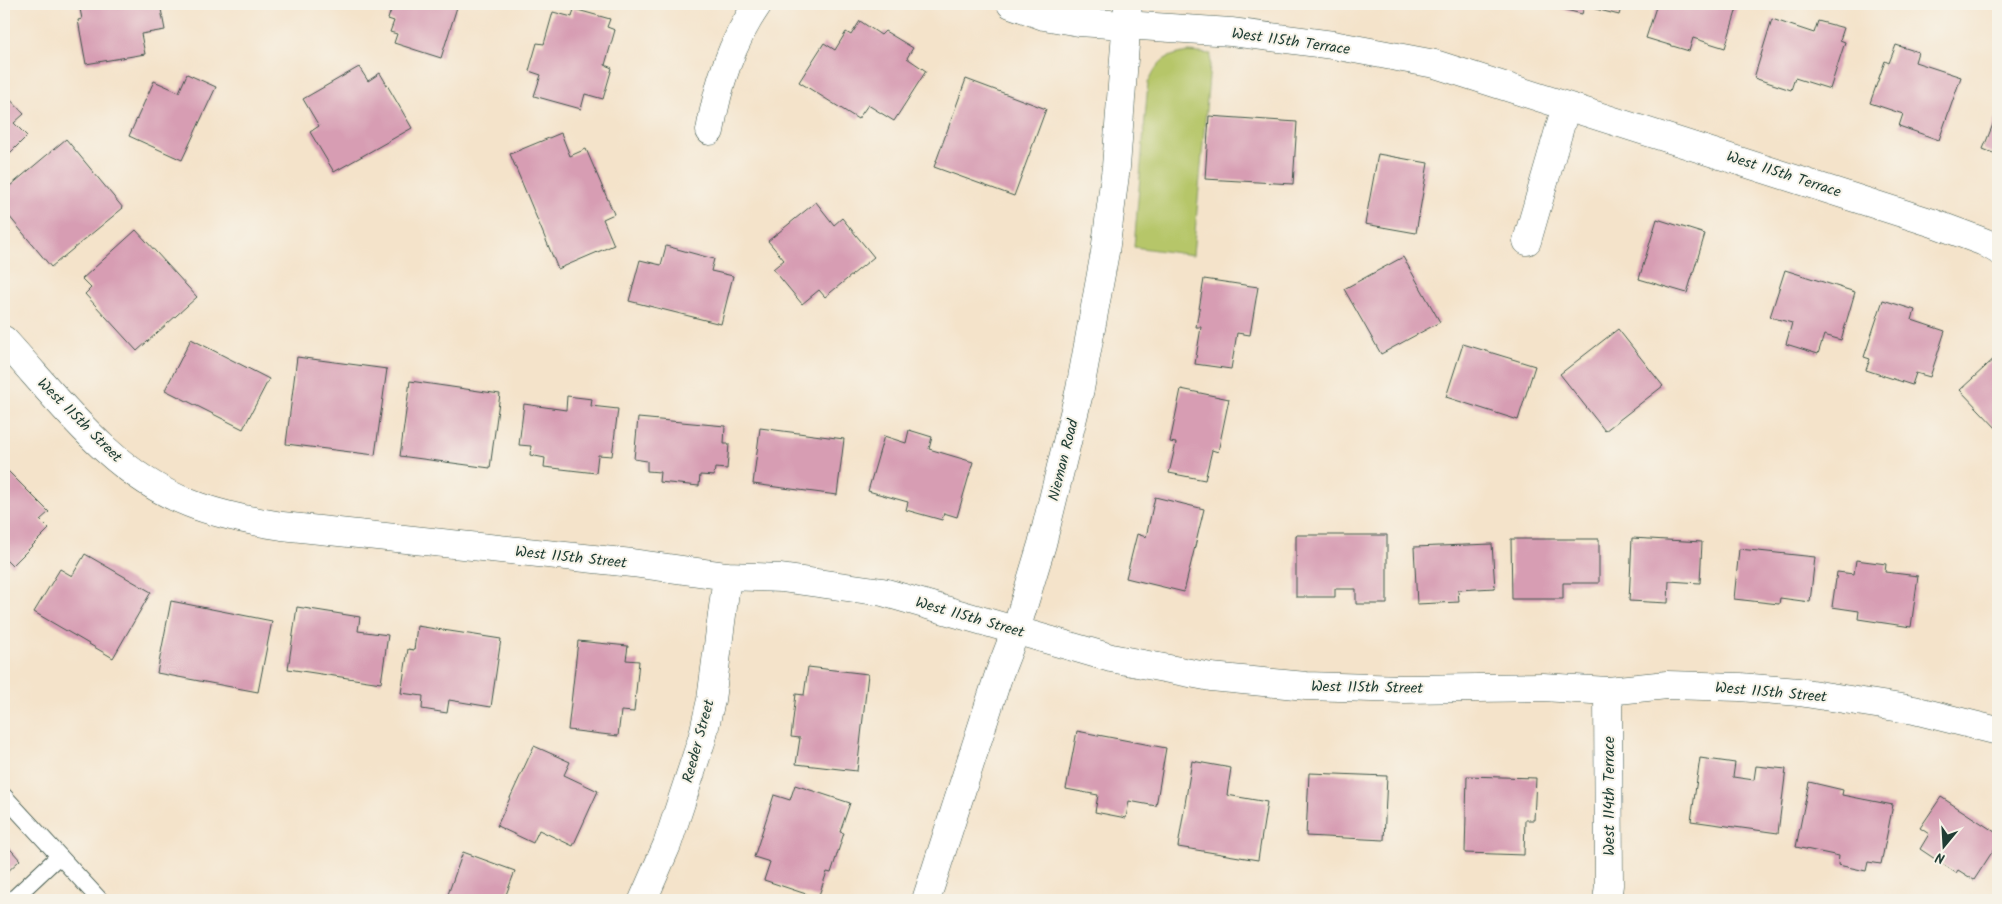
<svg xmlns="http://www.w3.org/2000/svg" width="2002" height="904" font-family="Kalam,sans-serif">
<rect width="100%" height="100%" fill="#f7f3e8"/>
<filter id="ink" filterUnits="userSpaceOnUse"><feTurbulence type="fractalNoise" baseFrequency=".02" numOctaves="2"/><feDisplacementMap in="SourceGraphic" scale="10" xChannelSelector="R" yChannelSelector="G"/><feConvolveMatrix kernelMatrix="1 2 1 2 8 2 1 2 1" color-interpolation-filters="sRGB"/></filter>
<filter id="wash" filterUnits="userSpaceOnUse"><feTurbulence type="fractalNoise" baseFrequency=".0096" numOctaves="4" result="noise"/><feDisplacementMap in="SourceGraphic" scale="20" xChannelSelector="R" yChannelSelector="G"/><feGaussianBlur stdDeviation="1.12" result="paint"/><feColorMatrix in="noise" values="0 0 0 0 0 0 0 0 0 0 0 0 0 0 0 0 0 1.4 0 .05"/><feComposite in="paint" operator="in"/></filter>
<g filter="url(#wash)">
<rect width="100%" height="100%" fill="#f4e3ca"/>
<path fill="#b6c669" stroke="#6a824e" d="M1188,52L1211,54L1193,255L1134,247L1148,83C1159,60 1162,57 1188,52Z"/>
<g id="blocks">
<path fill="#d79db3" d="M79,4H160L165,30L141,34L145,54L86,64L78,20L82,19Z
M393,4H458L441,58L394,43L397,34L390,32L394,21L388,19Z
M1542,4H1622L1619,15L1584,6L1582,14Z
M1657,4H1734L1738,5L1725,48L1693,38L1689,51L1646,38Z
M574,9L610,19L607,27L615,30L605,65L612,68L603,99L585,94L581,109L534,96L541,75L529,71L537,43L544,44L553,12L572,17Z
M1772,19L1814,33L1818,21L1844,28L1840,40L1845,42L1830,89L1795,78L1791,90L1754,78Z
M860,21L881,35L885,31L913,48L907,58L926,71L894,121L868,105L858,119L799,82L824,43L835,50L846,32L851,35Z
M1896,45L1918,52L1915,62L1961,77L1939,140L1899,126L1903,114L1870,103L1885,61L1889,63Z
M359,67L368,81L380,73L412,128L334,172L310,132L319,126L303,99Z
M187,74L216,87L182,160L129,136L154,81L179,92Z
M966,79L1046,109L1014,196L934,167Z
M4,93L24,114L14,123L27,136L4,159Z
M1998,112V155L1983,149Z
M1209,116L1297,122L1293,184L1205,179Z
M561,133L570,156L586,149L614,214L603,219L614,245L558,269L510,154Z
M66,139L123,208L51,267L4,210V191Z
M1378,154L1428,163L1416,233L1365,224Z
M816,202L834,225L842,218L874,257L825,297L819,290L802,304L773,269L784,260L768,241Z
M1657,219L1705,234L1687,293L1639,279Z
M136,230L197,297L137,351L85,294L91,288L82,279Z
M666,246L714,259L711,271L733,276L721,324L629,301L640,260L661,265Z
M1403,257L1440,322L1381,354L1344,289Z
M1785,270L1855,292L1841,340L1824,335L1818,354L1786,344L1792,323L1770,317Z
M1204,279L1258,287L1250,335L1237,333L1231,369L1195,364L1201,327H1196Z
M1883,300L1915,310L1912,320L1945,331L1930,377L1916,373L1912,385L1866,370L1870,359L1864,357Z
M1618,329L1663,386L1605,431L1560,374Z
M191,339L269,379L243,429L165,390Z
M1463,344L1535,366L1518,420L1446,397Z
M1998,355V430L1960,390Z
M297,357L387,369L375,455L286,444Z
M410,381L500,394L490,468L400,456Z
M1181,389L1229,399L1218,452L1212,450L1205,480L1169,473L1176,443L1170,442Z
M567,396L592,399L591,406L618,409L612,456L598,455L596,473L544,467L545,458L530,455L531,446L519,445L524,404L566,410Z
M638,418L725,426L724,444H729L727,469L715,468L714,476L700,475L699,486L659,482L660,472L647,471V461L634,459Z
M760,428L844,439L837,495L753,484Z
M909,430L932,437L929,449L973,462L957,517L944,513L942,520L906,510L908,502L868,491L884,436L906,443Z
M4,467L49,512L40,520L49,529L12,566L4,558Z
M1155,497L1204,509L1184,592L1126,578L1137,534L1146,537Z
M1296,535H1387V604H1356V589H1335V597H1296Z
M1632,538L1702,542L1700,583L1669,581L1668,603L1629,601Z
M1511,539H1599V583H1563V599H1512Z
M1492,544L1495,588L1458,590L1459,602L1417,604L1414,547Z
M1739,549L1815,557L1810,602L1780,598L1779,604L1734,599Z
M85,554L151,592L113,658L34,612L60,569L72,576Z
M1856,560L1886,564L1885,572L1918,576L1911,627L1858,619L1859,611L1832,607L1837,572L1854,574Z
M171,601L272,621L258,692L157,673Z
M297,607L360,617L358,631L388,635L381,683L288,669Z
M417,626L501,639L491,707L449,700L447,713L422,709L423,696L401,693L408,649L414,650Z
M578,641L628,646L626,660L639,661L634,712L621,711L618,736L568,730Z
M808,667L868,674L857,771L796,764L800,738L791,737L796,694L804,695Z
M1077,731L1166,748L1156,806L1129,801L1126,818L1095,812L1098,795L1066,789Z
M534,746L570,762L564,775L598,791L573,846L539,830L533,843L497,826Z
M1700,758L1735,763L1733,777L1754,780L1756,766L1786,769L1778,833L1691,821Z
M1192,761L1231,768L1227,795L1267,802L1258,860L1178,847Z
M1309,773L1387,776L1384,840L1306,836Z
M1467,776L1536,778L1534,820H1525L1524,855L1465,853Z
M1809,782L1843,790L1842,795L1893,805L1881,864L1868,862L1866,871L1838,865L1839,856L1796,847Z
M795,785L850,803L840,832L844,833L831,873L827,872L818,898L764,880L770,862L754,857L774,795L790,800Z
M1941,797L1998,834V843L1974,880L1958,870L1956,873L1920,849L1929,834L1920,828Z
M4,842L20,860L4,875Z
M463,852L515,871L504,900H446Z"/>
</g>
</g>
<g filter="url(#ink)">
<use href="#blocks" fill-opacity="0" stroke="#3f564a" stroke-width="1"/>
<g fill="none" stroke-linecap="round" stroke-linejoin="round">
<g stroke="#3f564a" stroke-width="18">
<path id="service" d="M4,796L100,900
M12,900L59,856"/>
</g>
<g stroke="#3f564a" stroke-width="29">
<path id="minor" d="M1011,4L1044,16L1079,22L1231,32L1333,45L1435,64L1933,223L1984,242L1998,250
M710,131C718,84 731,43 758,4
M1527,241L1566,106
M4,340C59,400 111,473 189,503C219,515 250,521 282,526L632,563L727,576L781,578L883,592L1111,658L1211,677L1306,686L1404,689L1543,687L1608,691L1667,685L1740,687L1799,692L1914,710L1998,731
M643,900L667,845L702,739L711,700L727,576
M1607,900L1609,885L1608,691"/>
</g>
<g stroke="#3f564a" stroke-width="29">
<path id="tertiary" d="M926,900L999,674L1016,630L1042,544L1080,389L1105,252L1116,167L1128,4"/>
</g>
<use href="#service" stroke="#fff" stroke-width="16"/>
<use href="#minor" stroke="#fff" stroke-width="28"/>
<use href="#tertiary" stroke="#fff" stroke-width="28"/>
</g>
</g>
<g text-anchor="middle" stroke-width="4" stroke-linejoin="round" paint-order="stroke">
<g font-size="15" fill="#1f3d34" stroke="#f7f3e8">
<text transform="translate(1291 41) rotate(8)" y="5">West 115th Terrace</text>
<text transform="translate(1784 174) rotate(18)" y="5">West 115th Terrace</text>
<text transform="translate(80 420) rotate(45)" y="5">West 115th Street</text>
<text transform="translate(1063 460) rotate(-76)" y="5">Nieman Road</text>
<text transform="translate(571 557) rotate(6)" y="5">West 115th Street</text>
<text transform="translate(970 617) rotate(16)" y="5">West 115th Street</text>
<text transform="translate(1367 687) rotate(1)" y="5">West 115th Street</text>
<text transform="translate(1771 692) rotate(5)" y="5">West 115th Street</text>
<text transform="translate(698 741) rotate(-75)" y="5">Reeder Street</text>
<text transform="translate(1609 796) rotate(-90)" y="5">West 114th Terrace</text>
</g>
</g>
<rect width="2002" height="904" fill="none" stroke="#f7f3e8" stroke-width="20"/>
<g transform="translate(1944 846) rotate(198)" stroke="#f7f3e8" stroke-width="4" paint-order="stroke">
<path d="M0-4L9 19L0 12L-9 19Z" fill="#1f3d34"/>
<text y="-8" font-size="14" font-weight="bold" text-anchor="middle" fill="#1f3d34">N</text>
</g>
</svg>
